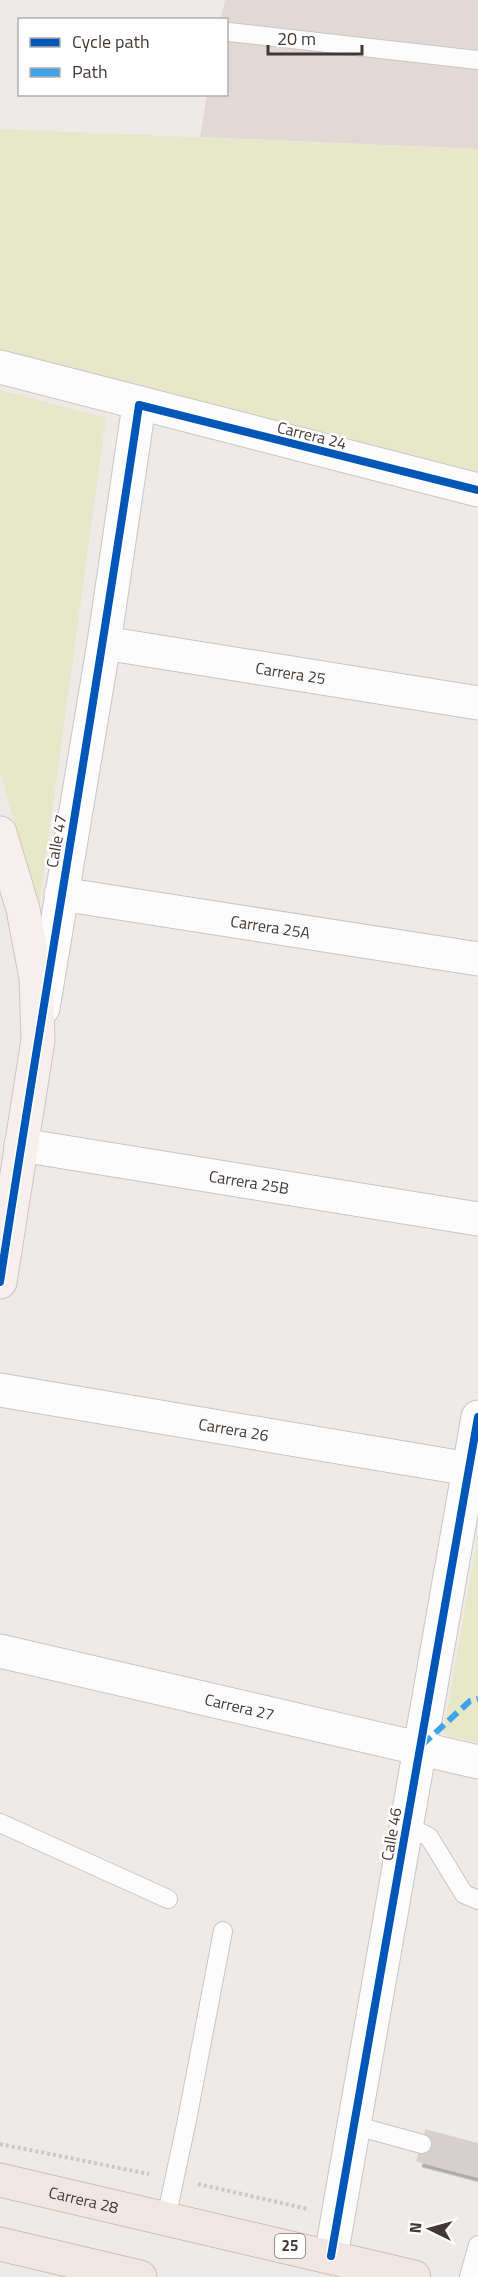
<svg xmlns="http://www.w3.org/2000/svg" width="478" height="2277" font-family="'Titillium Web',sans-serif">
<defs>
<filter id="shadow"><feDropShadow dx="5.5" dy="5.5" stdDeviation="0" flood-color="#0004"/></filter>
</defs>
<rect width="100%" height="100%" fill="#eeeae8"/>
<path fill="#e2d9d5" d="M225,0H478V149L200,137L207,95L226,94V20L221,19Z"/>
<path fill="#e7e7c9" d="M0,129L478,149V487L0,365Z
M0,390L106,418L39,907L0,772Z
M478,1534V1743L443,1734Z"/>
<path fill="#d6d1cf" stroke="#d6d0ce" stroke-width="1.5" filter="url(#shadow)" d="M426,2130L478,2144V2177L417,2161Z"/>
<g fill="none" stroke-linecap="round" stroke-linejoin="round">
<g stroke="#cac6c4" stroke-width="20">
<path id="lane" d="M229,32L478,60
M0,1823L168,1899
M406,1825L429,1837L464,1894L478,1900
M353,2125L422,2144
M166,2218L187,2120L223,1931
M469,2277L478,2245"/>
</g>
<g stroke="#cac6c4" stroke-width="35">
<g id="street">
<path d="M0,367L478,490"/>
<path id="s1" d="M104,643L478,703"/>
<path id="s2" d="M61,894L478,959"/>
<path d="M43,1008L104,643L139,405"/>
<path id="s3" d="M21,1145L478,1219"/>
<path id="s4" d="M0,1390L469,1469"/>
<path id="s5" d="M0,1651L478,1762"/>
<path d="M331,2256L478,1417"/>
</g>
</g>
<g stroke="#cfc5c1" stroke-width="35">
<path id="secondary" d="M0,833L23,909L36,978L38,1040L0,1282"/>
</g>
<g stroke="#d0beb6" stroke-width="35">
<g id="primary">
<path id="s6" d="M0,2180L414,2277"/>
<path d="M0,2244L140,2277"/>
</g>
</g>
<path stroke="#ccc8c7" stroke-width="4" stroke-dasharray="3 3" stroke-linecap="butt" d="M0,2144L149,2174
M198,2184L308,2209"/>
<use href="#lane" stroke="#fcfcfc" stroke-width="18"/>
<use href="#street" stroke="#fcfcfc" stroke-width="33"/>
<use href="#secondary" stroke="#f5f0ee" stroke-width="33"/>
<use href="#primary" stroke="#f0e7e3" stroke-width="33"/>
<path stroke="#3fa3eb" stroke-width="6" stroke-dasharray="12 6" stroke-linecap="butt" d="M422,1745L470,1701L478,1699"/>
<g stroke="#fff" stroke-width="11">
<path id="cycleway" d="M0,1282C45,989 96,698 139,405L478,490
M331,2256L478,1417"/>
</g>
<use href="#cycleway" stroke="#0057b8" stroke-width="8"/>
</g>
<g text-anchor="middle" stroke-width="5" stroke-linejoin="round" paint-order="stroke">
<rect fill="#fff" stroke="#7b7472" stroke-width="1.5" x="275" y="2234" width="30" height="24" rx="4.5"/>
<g font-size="15" font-weight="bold" fill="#433835">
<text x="290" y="2251">25</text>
</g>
<g font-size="16" fill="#433835" stroke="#fff">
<text transform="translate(312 435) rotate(14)" y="6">Carrera 24</text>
<text dy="6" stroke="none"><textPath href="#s1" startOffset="189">Carrera 25</textPath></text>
<text transform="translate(56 841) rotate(-80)" y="6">Calle 47</text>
<text dy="6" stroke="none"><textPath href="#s2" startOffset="212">Carrera 25A</textPath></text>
<text dy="6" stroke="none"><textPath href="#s3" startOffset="231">Carrera 25B</textPath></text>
<text dy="6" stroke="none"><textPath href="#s4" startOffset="237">Carrera 26</textPath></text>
<text dy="6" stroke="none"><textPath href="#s5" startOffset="246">Carrera 27</textPath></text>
<text transform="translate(391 1834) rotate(-80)" y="6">Calle 46</text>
<text dy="6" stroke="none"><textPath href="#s6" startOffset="86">Carrera 28</textPath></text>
</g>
</g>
<rect x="18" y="18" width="210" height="78" fill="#ffffff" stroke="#b4afae" stroke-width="1.5"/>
<rect x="30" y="38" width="30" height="9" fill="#0057b8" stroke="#b4afae" stroke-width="1.5"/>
<text x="72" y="48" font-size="18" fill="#433835">Cycle path</text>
<rect x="30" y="68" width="30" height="9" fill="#3fa3eb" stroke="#b4afae" stroke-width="1.5"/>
<text x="72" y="78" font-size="18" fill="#433835">Path</text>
<g transform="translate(430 2229) rotate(275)" stroke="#ffffff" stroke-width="4.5" paint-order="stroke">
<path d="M0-4.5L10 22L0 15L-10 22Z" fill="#433835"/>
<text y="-9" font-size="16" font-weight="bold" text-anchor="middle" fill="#433835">N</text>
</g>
<path d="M268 45v9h94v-9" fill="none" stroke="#433835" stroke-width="3"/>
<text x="277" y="45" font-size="18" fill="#433835" stroke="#ffffff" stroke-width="4.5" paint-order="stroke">20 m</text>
</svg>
